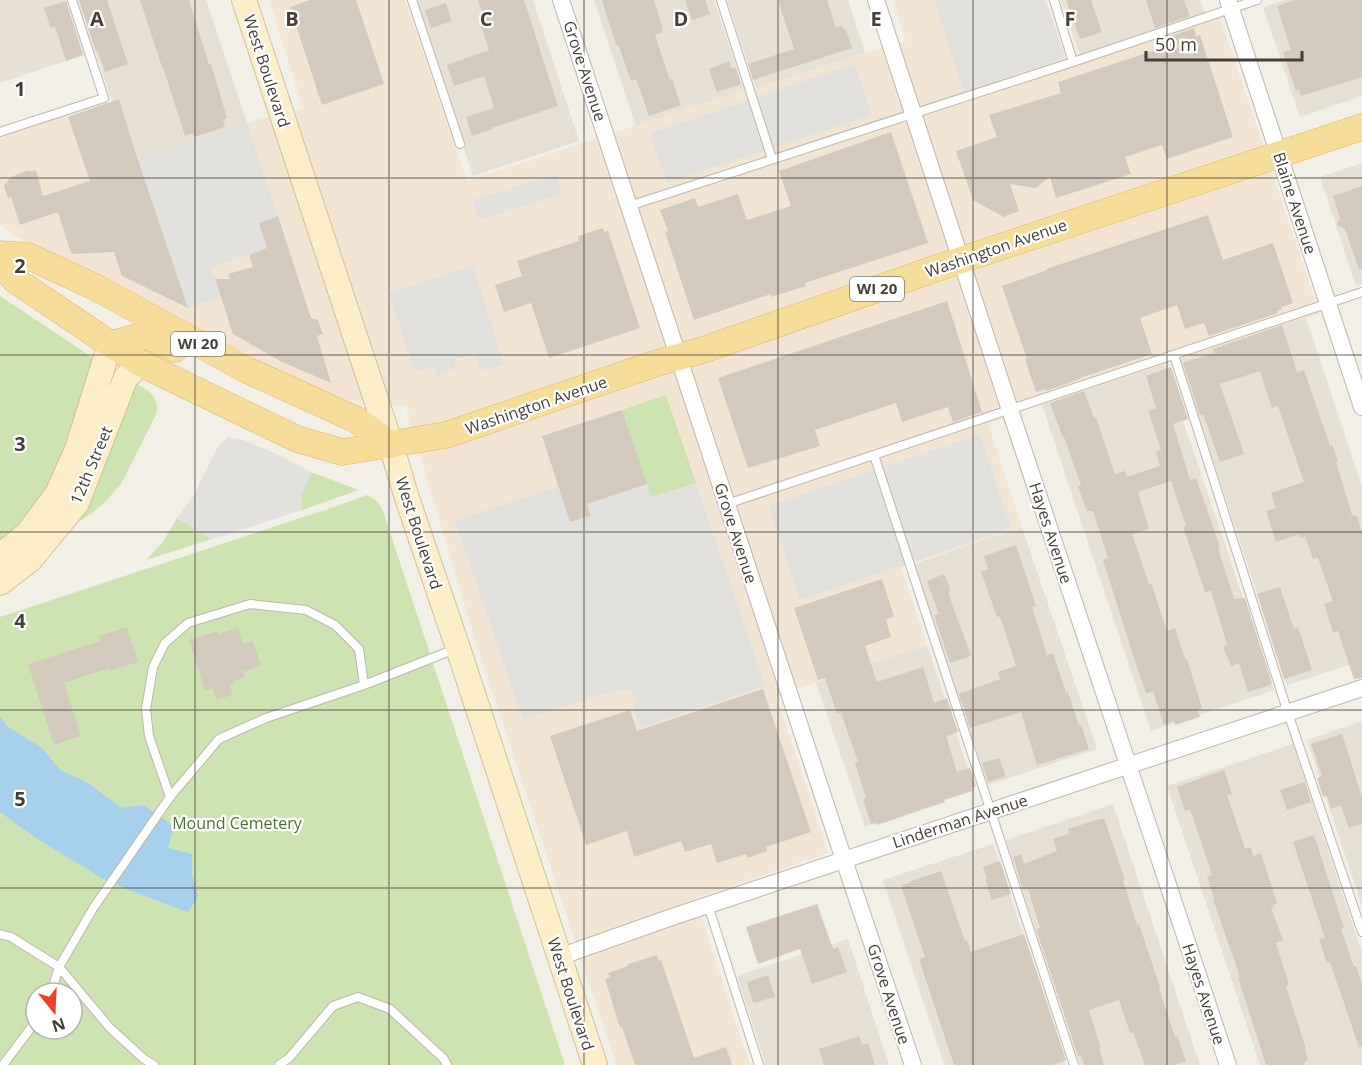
<svg xmlns="http://www.w3.org/2000/svg" width="1362" height="1065" font-family="'Open Sans',sans-serif">
<rect width="100%" height="100%" fill="#f2efe7"/>
<path fill="#e6e0d5" d="M0,0H66L84,55L0,83Z
M78,0H206L247,123L138,160L119,99L112,101Z
M416,0H533L579,141L473,176Z
M594,0H714L744,90L636,126Z
M727,0H848L865,53L756,88Z
M1061,0H1200L1205,14L1080,55Z
M1285,0H1362V96L1300,117L1263,7Z
M1362,163V284L1356,286L1320,177Z
M1306,317L1362,487V661L1287,685L1180,359Z
M1164,364L1274,690L1151,731L1042,405Z
M1022,527L1097,749L988,785L914,564Z
M927,645L975,790L865,827L816,682Z
M1362,721V906L1307,740Z
M1293,744L1362,953V1065H1260L1167,786Z
M1113,804L1200,1065H1080L1006,840Z
M993,844L1066,1065H944L883,880Z
M848,939L889,1065H766L737,976Z"/>
<path fill="#f3e5d3" d="M269,0H405L467,181L744,90L756,88L865,53L906,41L893,0H1046L1067,60L1205,14L1217,9L1320,314L1306,317L988,423L1022,527L901,567L927,645L776,696L828,853L695,898L750,1065H616L472,631L406,407L329,397L105,280L16,236L0,224V132L44,118L68,116L119,99L139,160L260,119L303,108Z"/>
<path fill="#cde4b2" fill-rule="evenodd" d="M0,296L110,369L149,391C157,399 159,407 155,417L121,484L106,501L91,514L75,524L0,550Z
M666,395L696,483L651,498L622,410Z
M311,472L359,490L302,510V492Z
M367,495L377,501L383,511L565,1065H0V617L334,507ZM36,993H72V1029H36Z
M177,518L212,539L146,560L163,542Z"/>
<path fill="#e3e1de" d="M934,0H1045L1065,58L964,91Z
M855,64L872,115L667,183L650,133Z
M247,123L278,216L259,223L267,248L211,268L221,297L188,308L138,160Z
M556,174L562,194L479,220L473,200Z
M473,266L504,364L481,372L474,353L454,360L457,369L438,376L434,366L415,372L389,293Z
M980,434L1011,528L800,600L769,506Z
M227,437L241,439L277,454L311,472L302,492V510L212,539L177,518L194,495L218,447Z
M696,483L765,686L640,728L632,704L637,701L632,691L624,690L609,692L523,720L455,521L558,486L571,522L590,516L587,504L647,484L651,497Z"/>
<path fill="#a6cfeb" d="M0,716L7,726L43,749L61,771L85,781L122,808L143,805L174,826L168,848L192,854V875L198,896L188,912L131,891L100,877L36,838L0,812Z"/>
<path fill="#d3cabd" d="M79,0H107L128,64L105,72L98,51L96,52Z
M140,0H189L209,65L211,64L227,118L223,120L225,127L194,137L193,133L185,136L163,67H162Z
M310,0H356L384,84L322,105L290,7Z
M478,0H524L558,106L492,128V129L472,136L466,117L494,108L484,76L454,86L447,65L489,50L480,23L485,21Z
M602,0H654L663,29L662,30L663,32L655,35L670,80L672,79L681,105L649,116L636,79L631,81L618,44L616,45Z
M685,0H705L710,14L692,20Z
M778,0H827L836,28L842,26L844,30H846L852,48L753,80L748,64L794,49Z
M1066,0H1091L1102,32L1080,39Z
M1146,0H1184L1190,16L1155,28Z
M1294,0H1362V77L1301,96L1299,89L1296,91L1283,52L1291,50L1277,6Z
M66,1L83,55L66,61L55,26L51,28L44,8Z
M446,3L452,21L431,28L425,10Z
M1194,28L1196,37L1200,35L1233,137L1167,159L1162,145L1125,157L1131,174L1056,198L1050,177L1036,188L1010,184L1019,211L1004,217L973,200L956,151L997,137L989,115L1061,93L1058,82L1162,48L1159,40Z
M729,61L732,69L736,68L741,84L717,92L709,69Z
M119,99L138,160L188,308L122,276L114,252L77,254L71,253L58,212L20,225L11,197L8,198L4,186L11,177L29,170V172L36,170L43,196L90,181L68,117Z
M891,132L928,243L805,283L806,286L771,297V294L694,320L665,232L668,231L660,210L695,198L698,207L738,194L747,220L791,206L779,171Z
M1362,186V269L1359,270L1345,229L1337,225L1340,219L1333,196Z
M1208,215L1223,260L1273,243L1293,303L1281,307L1282,309L1277,311L1278,313L1209,336L1204,323L1185,329L1177,305L1140,318L1152,354L1080,378V379L1046,391V389L1036,392L1025,360L1027,359L1002,286L1047,270L1046,269Z
M278,216L311,318L318,320L323,334L317,336L331,383L282,362L233,334L215,279H230L228,274L253,267L249,255L267,248L259,223Z
M603,228L604,232L608,231L640,328L549,358L531,303L504,312L495,285L522,276L517,261L579,241L578,236Z
M947,301L982,412L953,422L948,407L902,422L896,403L815,430L820,446L748,468L718,378Z
M1282,325L1297,372L1304,370L1330,446L1332,445L1338,462H1336L1352,515L1357,516L1362,533V678L1354,679L1338,631L1333,632L1324,604L1333,601L1318,558L1313,559L1305,537L1300,538L1299,534L1276,542L1266,511L1276,508L1271,493L1304,482L1278,406L1272,408L1260,371L1220,384L1244,454L1220,462L1203,414L1200,415L1183,363L1214,353L1213,349Z
M1171,367L1188,419L1173,424L1190,480L1196,478L1220,547L1218,548L1234,599L1245,598L1272,683L1270,684V685L1248,692L1239,663L1231,666L1223,647L1227,645L1211,591L1205,592L1183,527L1186,526L1171,481L1138,492L1149,529L1132,534L1149,584H1151L1152,586L1167,631L1175,628L1185,659H1187L1202,708L1197,710L1200,717L1175,725L1174,721L1164,725L1153,692L1146,693L1134,658L1103,560L1108,558L1093,511H1087L1078,486L1081,485L1064,437L1063,438L1050,403L1084,391L1094,418L1096,417L1115,474L1125,471L1127,477L1160,466L1156,452L1161,450L1148,411L1156,408L1146,376Z
M622,410L647,484L587,504L591,516L570,522L542,436Z
M1016,545L1036,606L1032,607L1047,655L1053,653L1066,692H1068L1079,726L1081,725L1089,749L1037,765L1021,712L970,728L959,694L1000,679L998,672L1016,666L1002,622L999,616L997,617L981,572L988,569L984,556Z
M944,574L950,588L949,595L971,656L950,663L934,615L939,614L927,581Z
M882,579L894,616L886,620L891,637L865,646L877,682L923,667L934,703L947,698L958,732L946,736L957,772L970,768L976,786L971,788L972,791L944,800L945,802L877,825L876,823L871,824L863,799L866,798L855,763L858,762L841,713L837,714L825,678L818,680L794,608Z
M1280,587L1294,629L1298,627L1312,670L1284,679L1257,594Z
M127,627L138,662L110,671L109,668L64,683L81,736L54,745L28,664L100,641L99,636Z
M238,627L243,644L253,641L261,666L243,672L245,677L234,681L235,683L229,685L232,695L216,700L213,688L205,691L189,640L218,631L219,634Z
M763,689L811,832L766,847L767,851L748,858L746,854L717,863L711,844L685,852L681,841L634,857L627,831L586,845L550,736L630,710L637,731Z
M1342,734L1362,797V824L1349,828L1341,805L1331,809L1327,796L1323,797L1317,778L1322,776L1311,744Z
M999,758L1006,776L988,782L982,763Z
M1224,770L1232,794L1227,795L1245,849L1251,847L1253,856L1261,853L1277,903L1273,905L1274,907L1271,908L1283,940L1276,943L1289,985L1286,986L1306,1049L1305,1050L1308,1060L1304,1062L1305,1065H1266L1238,977H1240L1213,899L1214,898L1207,876L1212,875L1190,809L1185,811L1177,787Z
M1305,782L1311,802L1287,810L1280,790Z
M1104,818L1125,880H1123L1137,925L1139,924L1160,987L1159,988L1175,1037L1177,1036L1186,1061L1174,1065H1145L1133,1032L1130,1033L1119,1000L1089,1010L1101,1049H1099L1104,1065H1084L1081,1055L1078,1056L1036,929L1040,928L1028,889L1023,890L1013,857L1021,854L1024,864L1057,851L1053,839L1069,834L1068,829L1099,819V820Z
M1314,835L1344,928L1341,929L1354,967L1356,966L1362,984V1047H1359L1330,962L1327,963L1319,939L1325,938L1293,842Z
M1000,861L1011,894L992,900L985,879H987L983,867Z
M941,871L965,941L967,940L971,952L1024,934L1066,1060L1053,1065H954L919,959L925,957L901,886L911,882V881Z
M817,904L833,949L838,947L847,972L812,984L800,949L758,964L746,927Z
M657,955L659,961L661,960L694,1058L726,1047L732,1065H635L622,1027L620,1028L605,979L610,977L608,973L628,966V964Z
M768,975L775,997L753,1003L747,982Z
M859,1036L862,1045L868,1043L875,1065H824L819,1049Z"/>
<g fill="none" stroke-linecap="round" stroke-linejoin="round">
<g stroke="#bdb6aa" stroke-width="10">
<path id="lane" d="M412,0L460,144
M721,0L772,159
M1054,0L1073,62
M0,132L104,98L72,0
M629,206L1073,62L1257,0
M1174,355L1288,713L1362,932
M874,455L1074,1065
M727,504L1362,292
M170,797L149,736L146,709L153,667L165,643L188,623L250,604L306,610L335,625L359,649L364,685
M708,905L759,1065
M0,934L11,937L59,967L110,1028L144,1059L154,1065
M51,993L59,967L94,907L170,797L219,739L266,718L364,685L455,649
M3,1065L36,1021
M279,1065L289,1058L333,1006L358,997L390,1009L444,1059L447,1065"/>
</g>
<g stroke="#bdb6aa" stroke-width="18">
<path id="street" d="M561,0L844,860L913,1065
M876,0L1010,410L1228,1065
M1228,0L1362,407
M559,957L672,917L1362,688"/>
</g>
<g stroke="#cfc199" stroke-width="26">
<path id="secondary" d="M244,0L391,445L407,498L458,648L595,1065
M0,556L27,534L57,494L77,449L110,344
M0,583L30,560L77,503L126,377L142,364"/>
</g>
<g stroke="#dcb96b" stroke-width="27">
<path id="primary" d="M0,254L28,256L95,287L247,370L357,420L391,445
M0,262L15,280L110,344L142,364L297,439L342,452L446,435L657,363L703,350L940,267L1362,127
M110,344L146,335L175,349"/>
</g>
<use href="#lane" stroke="#fff" stroke-width="8"/>
<use href="#street" stroke="#fff" stroke-width="16"/>
<use href="#secondary" stroke="#fbeec8" stroke-width="24"/>
<use href="#primary" stroke="#f7dd9a" stroke-width="26"/>
</g>
<path fill="none" stroke="#453f36" stroke-width="1.5" stroke-opacity="0.55" d="M195,0V1065M389,0V1065M584,0V1065M778,0V1065M973,0V1065M1167,0V1065M0,178H1362M0,355H1362M0,532H1362M0,710H1362M0,888H1362"/>
<g text-anchor="middle" stroke-width="4.5" stroke-linejoin="round" paint-order="stroke">
<g fill="#fff" stroke="#7d7972" stroke-width="1.5">
<rect x="850" y="277" width="54" height="24" rx="4.5"/>
<rect x="171" y="332" width="54" height="24" rx="4.5"/>
</g>
<g font-size="15" font-weight="bold" fill="#453f36">
<text x="877" y="294">WI 20</text>
<text x="198" y="349">WI 20</text>
</g>
<g font-size="16" fill="#453f36" stroke="#fff">
<text transform="translate(267 71) rotate(72)" y="6">West Boulevard</text>
<text transform="translate(585 71) rotate(72)" y="6">Grove Avenue</text>
<text transform="translate(1295 203) rotate(72)" y="6">Blaine Avenue</text>
<text transform="translate(996 248) rotate(-19)" y="6">Washington Avenue</text>
<text transform="translate(536 405) rotate(-19)" y="6">Washington Avenue</text>
<text transform="translate(91 465) rotate(-67)" y="6">12th Street</text>
<text transform="translate(419 533) rotate(72)" y="6">West Boulevard</text>
<text transform="translate(736 533) rotate(72)" y="6">Grove Avenue</text>
<text transform="translate(1051 533) rotate(72)" y="6">Hayes Avenue</text>
<text transform="translate(960 821) rotate(-18)" y="6">Linderman Avenue</text>
<text transform="translate(571 994) rotate(72)" y="6">West Boulevard</text>
<text transform="translate(889 994) rotate(72)" y="6">Grove Avenue</text>
<text transform="translate(1204 994) rotate(72)" y="6">Hayes Avenue</text>
</g>
<g font-size="16" fill="#48722d" stroke="#fff">
<text x="237" y="829">Mound Cemetery</text>
</g>
</g>
<g font-size="20" text-anchor="middle" font-weight="bold" fill="#453f36" stroke="#fff" stroke-width="4.5" stroke-linejoin="round" paint-order="stroke">
<text x="97" y="26">A</text>
<text x="292" y="26">B</text>
<text x="486" y="26">C</text>
<text x="681" y="26">D</text>
<text x="876" y="26">E</text>
<text x="1070" y="26">F</text>
<text x="20" y="96">1</text>
<text x="20" y="273">2</text>
<text x="20" y="451">3</text>
<text x="20" y="628">4</text>
<text x="20" y="806">5</text>
</g>
<g transform="translate(54 1011) rotate(162)"><circle r="28" fill="#ffffff" stroke="#b5b2af" stroke-width="1.5"/>
<path d="M0-4.5L10 22L0 15L-10 22Z" fill="#ec4124"/>
<text y="-9" font-size="16" font-weight="bold" text-anchor="middle" fill="#453f36">N</text>
</g>
<path d="M1146 51v9h156v-9" fill="none" stroke="#453f36" stroke-width="3"/>
<text x="1155" y="51" font-size="18" fill="#453f36" stroke="#ffffff" stroke-width="4.5" paint-order="stroke">50 m</text>
</svg>
